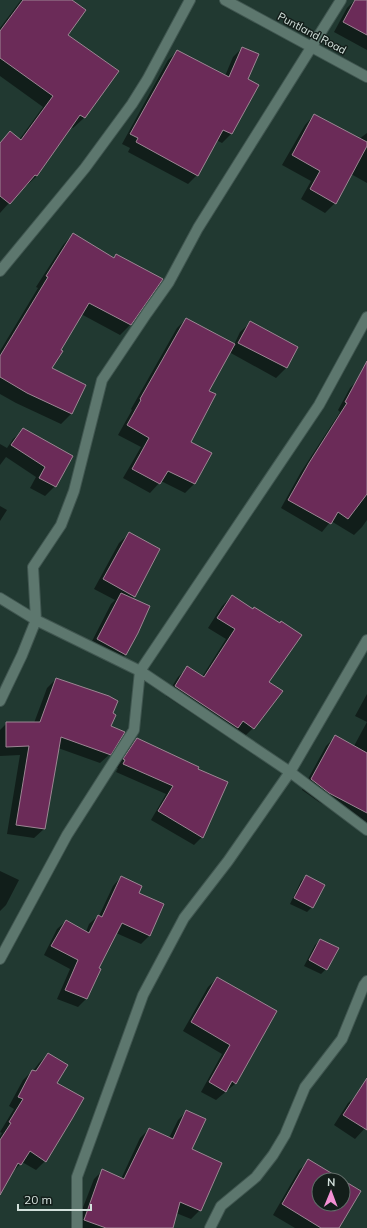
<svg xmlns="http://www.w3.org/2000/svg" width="367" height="1228" font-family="Mulish,sans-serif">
<rect width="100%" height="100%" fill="#213931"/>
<path fill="#0007" d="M21,0H71L67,35L117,71L84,118L73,128L71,127L37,176L26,186L25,185L0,213V143L10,133L19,140L43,107L0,76V28Z
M355,0H360L367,3V50L334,32L347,8Z
M242,48L246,79L258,86L231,134L222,143L216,140L197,175L188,184L128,152L130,148L122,144L168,60L178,51L225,76L233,57Z
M314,115L359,139L367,133V183L351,174L335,203L325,213L301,199L311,181L282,165L305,125Z
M73,234L113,258L116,255L131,324L120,335L81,314L60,350L51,369L85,385L71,414L61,424L16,403L0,394V351L38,288L36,287L63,245Z
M186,319L234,345L240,332L250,323L297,348L286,368L276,378L229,352L208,391L190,442L194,484L185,493L161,481L150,493L123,478L141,447L118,435L132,410L131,409L177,328Z
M358,380L367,385V520L362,527L354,535L331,521L322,532L281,508L301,472L340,412L338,410L350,388Z
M23,430L72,456L55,486L45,496L30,488L36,477L6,457L0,465V444L7,448L13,439Z
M0,506L7,510L0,521Z
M129,534L134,596L131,599L126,654L116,664L88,649L111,604L115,600L94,589L119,543Z
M232,596L267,682L281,692L253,728L243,738L234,731L228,737L166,696L178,677L187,668L202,677L226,639L208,628L222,606Z
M56,679L112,714L109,726L110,754L100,763L58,748L44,829L34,838L7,834L20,755L0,756V730L7,723H34L47,688Z
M367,694V722L355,716Z
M367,722V829L319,802L302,790L326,746L336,736L354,746Z
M137,739L197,767L202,837L194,845L151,820L166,794L116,772L118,768L116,767L129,747Z
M0,871L19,880L6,905L0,911Z
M306,876L312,907L307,912L290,904L301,881Z
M121,877L137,894L149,936L141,944L116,933L97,968L86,999L78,1007L57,999L70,969L44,955L57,929L66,921L86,932L89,924L98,916H99L113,886Z
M320,940L326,969L321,974L304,966L315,945Z
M217,978L276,1012L236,1083L216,1100L201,1092L222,1054L183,1031L208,987Z
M48,1054L55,1083L45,1161L36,1170L22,1162L11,1174L0,1193V1136L2,1133L0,1132L14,1109L9,1106L23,1080L32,1071H33L39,1063Z
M358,1094L367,1099V1126L355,1139L334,1125L348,1103Z
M187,1111L200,1210L191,1219L176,1213L172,1228H75L94,1179L103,1170L121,1179L140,1138L149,1129L169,1138L178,1120Z
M309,1161L341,1180H319V1204H343V1181L360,1191L338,1228H295L273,1215L299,1170Z"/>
<path fill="#6b2b58" stroke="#9d8694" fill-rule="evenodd" d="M23,0H72L86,10L68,35L119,71L85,118L80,115L37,176L35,175L10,204L0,196V143L10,131L21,140L53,96L0,58V31Z
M355,0H367V35L343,22Z
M242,47L259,54L248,79L259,85L232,134L223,130L198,176L136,142L138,138L130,134L177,50L229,77Z
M314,114L367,142V146L336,204L310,189L320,171L292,155Z
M73,233L114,258L116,254L163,279L131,325L89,303L61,350L63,351L52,368L86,385L72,414L27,393L0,377V356L48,277L46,276Z
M186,318L235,344L209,391L216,394L191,442L212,453L195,484L168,471L160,484L132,469L149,438L127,425L141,400L140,399Z
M250,321L298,347L287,368L238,343Z
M367,361V494L348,519L338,512L331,524L288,500L309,463L347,403L345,402Z
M23,428L73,456L56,487L39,478L45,467L11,445Z
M129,532L160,549L135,597L103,579Z
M121,593L150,606L138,633L126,655L97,639Z
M232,595L253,609L254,607L280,623L281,621L302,635L269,682L283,691L254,729L243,721L238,728L175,686L187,666L204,677L235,629L217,618Z
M56,678L109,696L118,701L113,713L116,715L111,726L125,732L111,755L61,737L45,829L16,825L29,746L6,747V722H40Z
M335,735L367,753V813L329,793L311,779Z
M137,738L199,767L198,769L228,782L203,838L158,811L173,786L123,764L125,760L123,759Z
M306,875L325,885L313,908L294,898Z
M121,876L142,886L139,893L164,904L150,936L122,923L99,968L101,969L87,999L65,990L78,960L51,946L66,920L89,933L98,915L102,917Z
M320,939L339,948L327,970L309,960Z
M217,977L277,1011L236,1084L232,1081L226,1092L209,1082L230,1045L191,1022Z
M48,1053L68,1065L57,1083L84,1098L72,1119L46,1162L30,1151L21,1165L18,1163L0,1195V1140L11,1123L9,1122L23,1099L18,1097L32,1070L36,1071Z
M367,1078V1130L343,1115Z
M186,1110L206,1119L192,1149L222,1163L201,1211L180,1202L173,1228H106L84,1220L102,1169L124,1179L149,1128L173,1139Z
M308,1159L361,1191L339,1228H321L282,1204ZM319,1180H343V1204H319Z"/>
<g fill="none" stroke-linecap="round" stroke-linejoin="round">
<g stroke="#405650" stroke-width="12">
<path id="minor" d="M225,0L367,77
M0,271L85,168L132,104L147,80L190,0
M0,598L36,620L140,671L290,772L367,830
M0,701L22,655L36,620L33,567L61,525L74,491L102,380L147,313L169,282L198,228L341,0
M0,959L67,835L134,730L140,671L319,405L367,317
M77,1228V1177L143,995L184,918L228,861L290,772L367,640
M210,1228L221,1206L256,1177L273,1155L285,1135L305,1087L342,1039L364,985L367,981"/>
</g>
<use href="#minor" stroke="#5d776e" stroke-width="10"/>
</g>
<g text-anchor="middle" stroke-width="3" stroke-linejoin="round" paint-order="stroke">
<g font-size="11" fill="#d3e1dc" stroke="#131e1a">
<text transform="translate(312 33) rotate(28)" y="4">Puntland Road</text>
</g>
</g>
<g transform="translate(331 1192) rotate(1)"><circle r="19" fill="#131e1a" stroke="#606c68"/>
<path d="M0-3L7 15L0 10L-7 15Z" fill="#f491d4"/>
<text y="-6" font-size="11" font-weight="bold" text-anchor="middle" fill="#d3e1dc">N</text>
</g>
<path d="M18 1204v6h73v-6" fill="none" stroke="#d3e1dc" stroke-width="2"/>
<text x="24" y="1204" font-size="12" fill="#d3e1dc" stroke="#131e1a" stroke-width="3" paint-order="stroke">20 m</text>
</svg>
